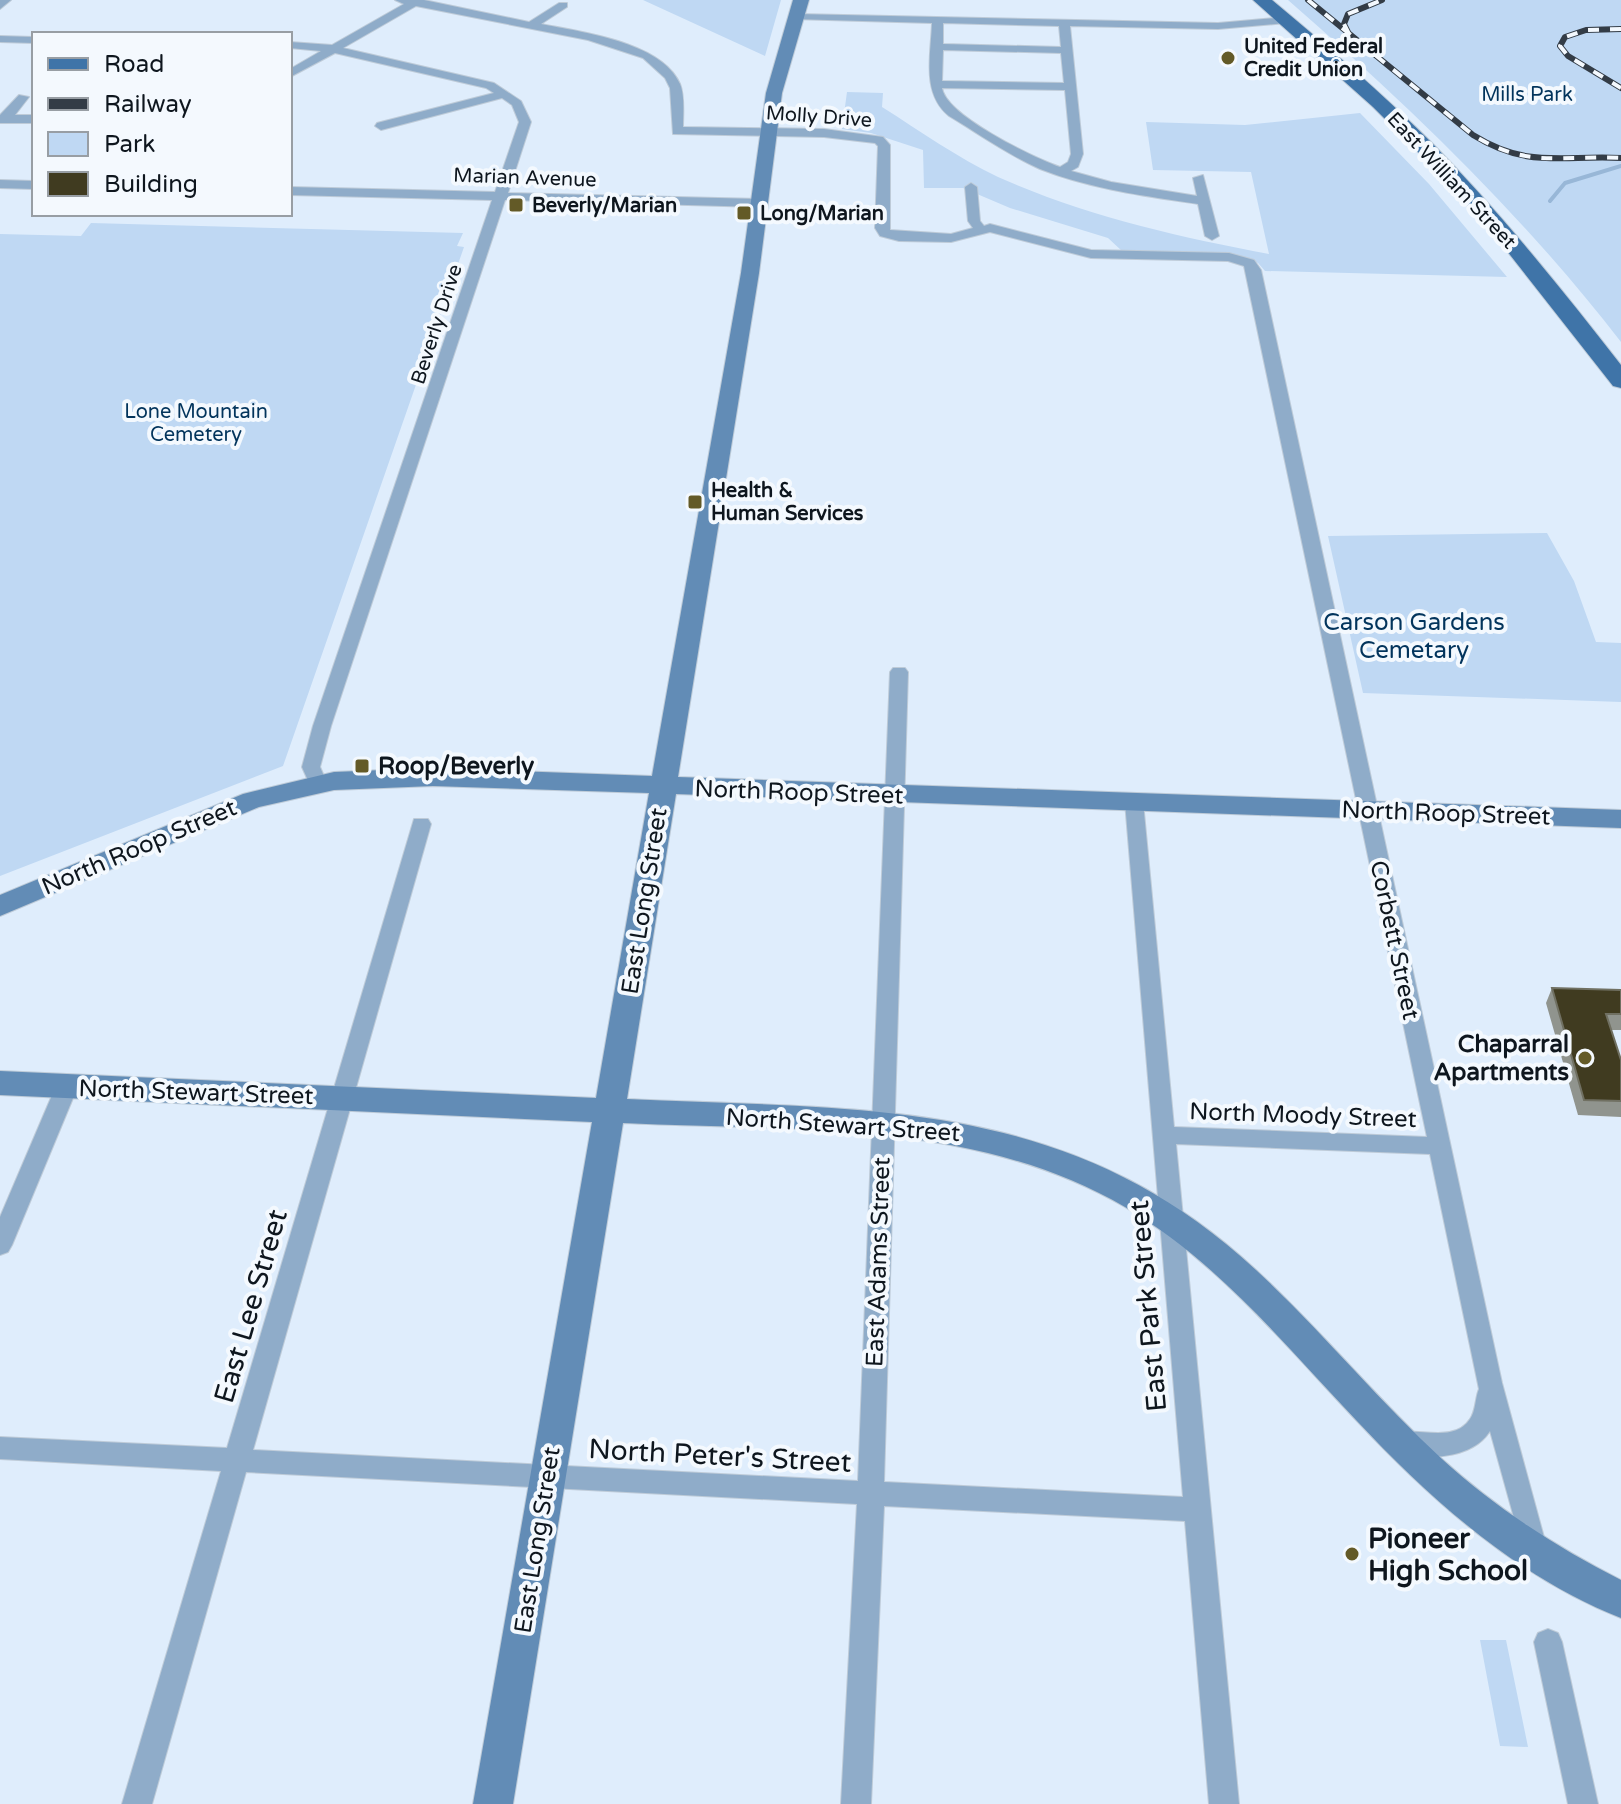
<svg xmlns="http://www.w3.org/2000/svg" width="1621" height="1804" font-family="'Varela Round',sans-serif">
<rect width="100%" height="100%" fill="#dfedfc"/>
<path fill="#bfd8f3" d="M643,0H781L765,56Z
M1288,0H1621V342C1524,216 1408,105 1288,0Z
M847,92L883,93L882,107C920,131 958,158 998,177C1083,215 1178,237 1269,254L1251,172L1153,170L1146,122L1245,125L1360,113L1429,184L1507,277L1265,271L1258,263L1246,258L1122,251L1108,238L1010,208L963,188H924L923,150L871,133L842,129Z
M91,223L463,233L457,246L464,247L283,766L0,876V234L81,236Z
M1547,533L1574,581L1596,642L1621,643V702L1363,693L1328,536Z
M1480,1640H1506L1528,1747L1500,1746Z"/>
<g fill="none" stroke-linecap="round" stroke-linejoin="round">
<path stroke="#98b7d7" stroke-width="4" d="M1550,201L1565,183L1621,166"/>
<g stroke="#becbd8" stroke-width="2">
<path id="street" d="M0,0H11L0,9Z
M395,0H424L529,22L559,3H567V7L541,24C581,32 662,42 680,84C685,96 683,114 683,127L824,129L883,137L890,145V230L951,234L973,228L968,221L965,187L971,183L977,187L980,221L984,226L990,224L1091,250L1229,253L1254,260L1261,270L1502,1383L1548,1552L1544,1561L1535,1564L1526,1561L1490,1431C1471,1461 1421,1461 1391,1450L1387,1442L1391,1434C1415,1425 1453,1445 1470,1419C1476,1411 1475,1398 1479,1389L1430,1154L1176,1144L1239,1804H1209L1185,1521L884,1506L871,1804H841L857,1504L246,1472L152,1804H122L221,1471L0,1459V1437L227,1448L414,819H428L431,824L253,1450L858,1481L890,672L893,668H905L908,672L884,1482L1183,1497L1125,802L1127,798L1134,796L1143,802L1174,1127L1427,1137L1244,266L1228,261L1091,258L990,232L951,242L899,241L880,236L875,228L878,146L875,143L824,137L673,134L670,88L665,78L643,58L588,40L416,6L343,48L494,83L521,101L531,122L508,193L760,199L766,203L760,207L505,200L331,726L320,767L327,783L318,789L311,787L302,767L313,726L492,200L290,195V187L495,192L519,122L512,105L502,98L381,130L375,126L377,123L494,93L486,88L335,53L290,77V69L321,51L290,48V42L332,45L404,4Z
M797,14L1218,23L1286,17L1291,20L1286,23L1218,29L1070,26L1083,154L1078,167L1071,171L1111,182L1197,196L1193,178L1203,175L1219,236L1212,240L1205,236L1198,204C1145,196 1091,189 1040,169C1008,155 979,134 949,116C921,93 931,55 932,23L793,19L792,17ZM943,23L1059,26L1061,47L943,44ZM943,50L1061,53L1064,83L942,81ZM942,88L1065,90L1071,154L1068,162L1060,167C1033,157 946,116 942,88Z
M0,36L34,37V43L0,42Z
M19,95L29,97L15,115H34V123H0V115Z
M0,180L34,181V189L0,188Z
M67,1078L75,1080L78,1086L12,1245L8,1252L0,1255V1217L56,1086L59,1080Z
M1548,1629L1558,1633L1562,1642L1598,1804H1568L1534,1642L1538,1633Z"/>
</g>
<g stroke="#becbd8" stroke-width="2">
<path id="secondary" d="M793,0H809L782,93L759,273L678,777L1621,810V828L676,794L627,1099C863,1110 1069,1096 1256,1270C1321,1330 1377,1399 1442,1459C1496,1508 1556,1547 1621,1580V1618C1517,1577 1431,1500 1356,1420C1284,1344 1217,1261 1125,1207C974,1119 792,1131 623,1123L513,1804H473L592,1122L0,1095V1071L596,1098L649,793L433,786L334,790L259,807L0,916V895L243,794L334,772L433,768L652,776L741,273L766,93Z"/>
</g>
<g stroke="#becbd8" stroke-width="2">
<path id="primary" d="M1253,0H1272C1327,46 1381,92 1431,142C1500,212 1561,288 1621,365V388L1613,386L1507,251L1439,173L1373,107Z"/>
</g>
<use href="#street" fill="#8facc9" fill-rule="evenodd"/>
<use href="#secondary" fill="#628cb6" fill-rule="evenodd"/>
<use href="#primary" fill="#3f74a8" fill-rule="evenodd"/>
<g stroke="#333c46" stroke-width="6">
<path id="rail" d="M1308,0L1473,135C1528,169 1561,155 1621,158
M1621,29L1586,30L1565,37L1560,46L1568,56L1621,88
M1349,34L1344,24L1348,14L1382,0"/>
</g>
<use href="#rail" stroke="#f4f9fe" stroke-width="4" stroke-dasharray="11" stroke-linecap="butt"/>
</g>
<path fill="#90948e" d="M1552,988L1621,990V1030H1611L1621,1060V1117L1578,1115L1546,1003Z"/>
<path fill="#403b20" stroke="#707062" stroke-width="2" d="M1552,988L1621,990V1014H1606L1621,1060V1101L1584,1100Z"/>
<g fill="#635a27" stroke="#f4f9fe" stroke-width="3">
<circle cx="1228" cy="58" r="8"/>
<rect x="508" y="197" width="16" height="16" rx="4"/>
<rect x="736" y="205" width="16" height="16" rx="4"/>
<rect x="687" y="494" width="16" height="16" rx="4"/>
<rect x="354" y="758" width="16" height="16" rx="4"/>
<circle cx="1585" cy="1058" r="8"/>
<circle cx="1352" cy="1554" r="8"/>
</g>
<g text-anchor="middle" stroke-width="8" stroke-linejoin="round" paint-order="stroke">
<g font-size="20" font-weight="bold" fill="#0e161e" stroke="#f4f9fe" text-anchor="start">
<text x="1244" y="53">United Federal<tspan x="1244" dy="23">Credit Union</tspan></text>
<text x="532" y="212">Beverly/Marian</text>
<text x="760" y="220">Long/Marian</text>
<text x="711" y="497">Health &amp;<tspan x="711" dy="23">Human Services</tspan></text>
</g>
<g font-size="20" fill="#02345c" stroke="#f4f9fe">
<text x="1527" y="101">Mills Park</text>
<text x="196" y="418">Lone Mountain<tspan x="196" dy="23">Cemetery</tspan></text>
</g>
<g font-size="20" fill="#0e161e" stroke="#f4f9fe">
<text transform="translate(819 116) rotate(4)" y="7">Molly Drive</text>
<text transform="translate(525 177) rotate(2)" y="7">Marian Avenue</text>
<text transform="translate(1452 180) rotate(47)" y="7">East William Street</text>
<text transform="translate(436 324) rotate(-72)" y="7">Beverly Drive</text>
</g>
<g font-size="24" fill="#02345c" stroke="#f4f9fe">
<text x="1414" y="630">Carson Gardens<tspan x="1414" dy="28">Cemetary</tspan></text>
</g>
<g font-size="24" font-weight="bold" fill="#0e161e" stroke="#f4f9fe" text-anchor="start">
<text x="378" y="774">Roop/Beverly</text>
<text x="1569" y="1052" text-anchor="end">Chaparral<tspan x="1569" dy="28">Apartments</tspan></text>
</g>
<g font-size="24" fill="#0e161e" stroke="#f4f9fe">
<text transform="translate(799 792) rotate(2)" y="8">North Roop Street</text>
<text transform="translate(1446 813) rotate(2)" y="8">North Roop Street</text>
<text transform="translate(139 847) rotate(-23)" y="8">North Roop Street</text>
<text transform="translate(644 901) rotate(-81)" y="8">East Long Street</text>
<text transform="translate(1395 940) rotate(78)" y="8">Corbett Street</text>
<text transform="translate(196 1092) rotate(2)" y="8">North Stewart Street</text>
<text transform="translate(1303 1115) rotate(2)" y="8">North Moody Street</text>
<text transform="translate(843 1125) rotate(4)" y="8">North Stewart Street</text>
<text transform="translate(878 1262) rotate(-88)" y="8">East Adams Street</text>
<text transform="translate(537 1540) rotate(-81)" y="8">East Long Street</text>
</g>
<g font-size="28" fill="#0e161e" stroke="#f4f9fe">
<text transform="translate(250 1306) rotate(-74)" y="10">East Lee Street</text>
<text transform="translate(1147 1306) rotate(-95)" y="10">East Park Street</text>
<text transform="translate(720 1455) rotate(3)" y="10">North Peter's Street</text>
</g>
<g font-size="28" font-weight="bold" fill="#0e161e" stroke="#f4f9fe" text-anchor="start">
<text x="1368" y="1548">Pioneer<tspan x="1368" dy="32">High School</tspan></text>
</g>
</g>
<rect x="32" y="32" width="260" height="184" fill="#f4f9fe" stroke="#989ea4" stroke-width="2"/>
<rect x="48" y="58" width="40" height="12" fill="#3f74a8" stroke="#989ea4" stroke-width="2"/>
<text x="104" y="72" font-size="24" fill="#0e161e">Road</text>
<rect x="48" y="98" width="40" height="12" fill="#333c46" stroke="#989ea4" stroke-width="2"/>
<text x="104" y="112" font-size="24" fill="#0e161e">Railway</text>
<rect x="48" y="132" width="40" height="24" fill="#bfd8f3" stroke="#989ea4" stroke-width="2"/>
<text x="104" y="152" font-size="24" fill="#0e161e">Park</text>
<rect x="48" y="172" width="40" height="24" fill="#403b20" stroke="#989ea4" stroke-width="2"/>
<text x="104" y="192" font-size="24" fill="#0e161e">Building</text>
</svg>
